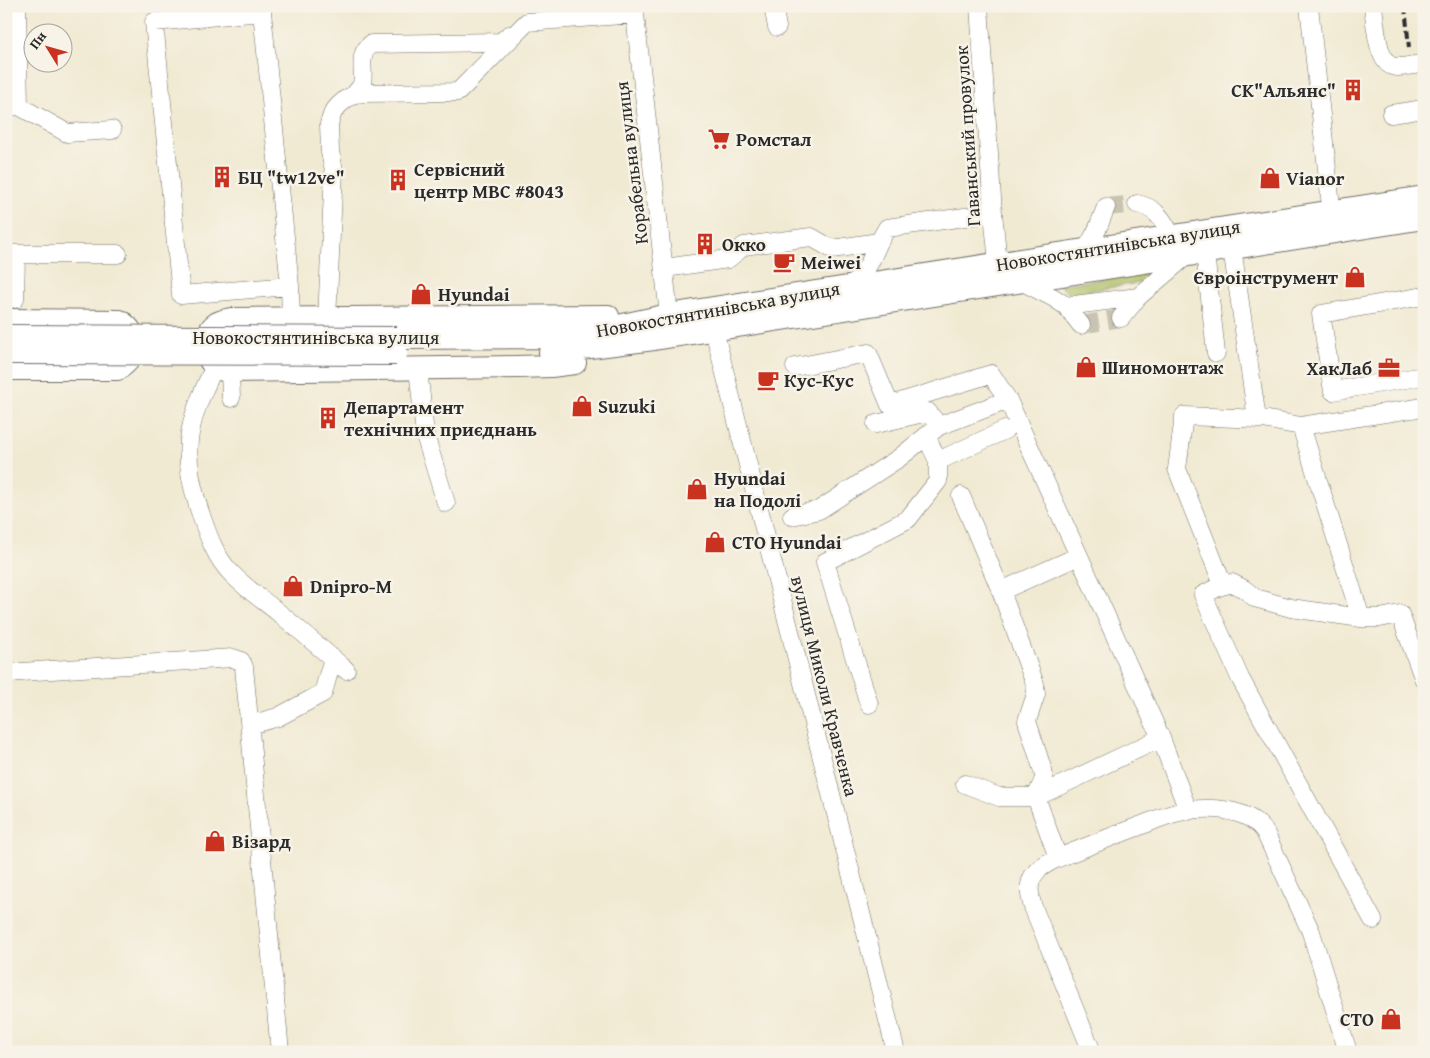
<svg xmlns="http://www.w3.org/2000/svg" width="1430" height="1058" font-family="'Gentium Book Plus',serif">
<rect width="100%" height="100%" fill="#f7f3e8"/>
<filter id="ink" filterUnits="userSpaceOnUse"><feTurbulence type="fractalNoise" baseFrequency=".02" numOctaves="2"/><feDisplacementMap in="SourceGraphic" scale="10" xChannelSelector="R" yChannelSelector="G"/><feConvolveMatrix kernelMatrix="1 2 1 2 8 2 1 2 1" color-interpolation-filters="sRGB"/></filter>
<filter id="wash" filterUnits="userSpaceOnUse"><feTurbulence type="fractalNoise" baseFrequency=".0096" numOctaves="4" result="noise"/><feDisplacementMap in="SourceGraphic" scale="20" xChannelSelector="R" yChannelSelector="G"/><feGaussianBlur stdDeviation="1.12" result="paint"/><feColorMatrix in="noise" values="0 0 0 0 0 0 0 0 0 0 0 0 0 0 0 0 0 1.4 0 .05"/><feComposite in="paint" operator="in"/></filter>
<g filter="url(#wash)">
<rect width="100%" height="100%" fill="#f1ead3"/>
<path fill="#abbc5f" stroke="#6b7445" d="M1156,272L1145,282L1069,294L1059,285Z"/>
</g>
<g filter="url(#ink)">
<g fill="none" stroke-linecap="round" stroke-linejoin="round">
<path stroke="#c9c4b1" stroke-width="18" stroke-dasharray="18 9" stroke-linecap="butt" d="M1106,207L1137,204
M1081,325L1121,318"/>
<g stroke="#706e66" stroke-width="19">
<path id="minor" d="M634,6L669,315
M773,6L777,27
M979,6L993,213L998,263
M1309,6L1333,224
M1373,6C1375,20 1377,61 1392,66C1398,69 1416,64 1424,64
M355,94C357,90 361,88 362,84C365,69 357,55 371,44L501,42L509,35
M6,106H19L17,6
M19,106L67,133L112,130
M1391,114L1424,109
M1137,204C1155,207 1164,220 1171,236
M1232,248L1257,419
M1086,250L1097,230L1106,207
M1205,253L1216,353
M6,254H118
M665,268L728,259L744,246L811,237L832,249L879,242L887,228L993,213
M1021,281L1054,298L1066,306L1081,325
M290,286L181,295L154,22L262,12L290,286L291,319
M853,286L869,264L879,242
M1424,296L1321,314L1333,391L1424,376
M15,299L16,254
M1066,306L1138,297L1186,256
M1121,318L1138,297
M327,319L334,170L330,152L329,124L333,112L339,105L346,99L355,94L361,93L458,92L527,22L635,14
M714,330L896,1052
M215,366C185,427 180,453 202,518C209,538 216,557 230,572C245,588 263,600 279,613C302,632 324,651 346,670
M795,367L868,353L890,405L991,374L1008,400L1079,556L1161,738L1188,811
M418,368L425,435L446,503
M230,371L231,398
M876,424L928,412L939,426
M938,461L1005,430
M961,496L1001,591L1035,684L1036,694L1027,721L1043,771L1044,779L1036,797L1058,858
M792,516L819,510L899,458L939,426L1008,400
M1223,585L1177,469L1184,416L1263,419L1301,426
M1001,591L1079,556
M1361,618L1301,426L1424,407
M6,673L233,658L241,661L244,667L280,1052
M869,704L825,562L908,519L938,481V461L926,436
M250,725L278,717L323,693L333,658
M965,784L999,797H1036L1161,738
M1373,920L1240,678L1203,595L1218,587L1232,583L1244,589L1255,598L1291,608L1361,618H1380L1400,614L1424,680
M1092,1052L1033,907C1024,880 1033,869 1058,858C1084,848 1110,837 1137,827C1151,822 1165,815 1180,812C1207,806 1248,807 1265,832L1311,932L1348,1052"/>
</g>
<g stroke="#706e66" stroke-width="24">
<path id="major" d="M6,320L120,321C141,334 138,356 118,369H6
M397,338L552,337L609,328L669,315L1424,197
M550,352L654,339L1424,218
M575,363L551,366L517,367L230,371C225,371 220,370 215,366C203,357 203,333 216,324C220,321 226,320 231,319L608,316"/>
</g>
<use href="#minor" stroke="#fff" stroke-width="18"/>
<use href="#major" stroke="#fff" stroke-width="22"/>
<path stroke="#2b2b2b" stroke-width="4" stroke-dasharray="8 4" stroke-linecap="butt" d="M1405,6L1409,48"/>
<g stroke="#706e66" stroke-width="24" stroke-linecap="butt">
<path id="major-bridge" d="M6,336L397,338
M6,353L396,354"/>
</g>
<use href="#major-bridge" stroke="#fff" stroke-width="22"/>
</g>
</g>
<defs>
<g id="building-bare" transform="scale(1.725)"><path d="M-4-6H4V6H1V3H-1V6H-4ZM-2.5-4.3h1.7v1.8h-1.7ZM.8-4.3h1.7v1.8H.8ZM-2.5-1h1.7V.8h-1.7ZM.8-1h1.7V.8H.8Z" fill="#c8321e" stroke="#f7f3e8" stroke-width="2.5" paint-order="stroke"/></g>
<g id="supermarket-bare" transform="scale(1.725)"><path d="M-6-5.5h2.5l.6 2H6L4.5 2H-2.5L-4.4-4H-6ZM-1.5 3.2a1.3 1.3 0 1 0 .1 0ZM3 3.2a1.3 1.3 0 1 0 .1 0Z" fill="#c8321e" stroke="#f7f3e8" stroke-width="2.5" paint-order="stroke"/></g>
<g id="shop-bare" transform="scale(1.725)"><path d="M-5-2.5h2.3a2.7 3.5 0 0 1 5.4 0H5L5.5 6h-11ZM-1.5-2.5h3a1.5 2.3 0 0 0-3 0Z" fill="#c8321e" stroke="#f7f3e8" stroke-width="2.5" paint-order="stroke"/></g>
<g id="cafe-bare" transform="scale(1.725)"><path d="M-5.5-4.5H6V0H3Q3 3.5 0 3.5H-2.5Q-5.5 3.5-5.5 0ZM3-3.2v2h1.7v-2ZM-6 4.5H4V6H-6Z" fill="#c8321e" stroke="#f7f3e8" stroke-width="2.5" paint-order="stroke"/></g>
<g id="office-bare" transform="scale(1.725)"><path d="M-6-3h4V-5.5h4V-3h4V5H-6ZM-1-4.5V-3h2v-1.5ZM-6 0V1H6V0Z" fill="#c8321e" stroke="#f7f3e8" stroke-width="2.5" paint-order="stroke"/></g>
</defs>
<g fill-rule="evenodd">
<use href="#building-bare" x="1353" y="90"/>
<use href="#supermarket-bare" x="719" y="139"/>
<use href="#building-bare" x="222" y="177"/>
<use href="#shop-bare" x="1270" y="178"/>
<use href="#building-bare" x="398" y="180"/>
<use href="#building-bare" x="705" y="244"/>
<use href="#cafe-bare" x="784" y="262"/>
<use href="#shop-bare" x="1355" y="277"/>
<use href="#shop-bare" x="421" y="294"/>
<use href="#shop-bare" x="1086" y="367"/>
<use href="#office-bare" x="1389" y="368"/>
<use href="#cafe-bare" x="768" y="380"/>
<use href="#shop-bare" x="582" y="406"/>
<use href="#building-bare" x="328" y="418"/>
<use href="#shop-bare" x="697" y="489"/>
<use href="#shop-bare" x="715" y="542"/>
<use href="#shop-bare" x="293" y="586"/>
<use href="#shop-bare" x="215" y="841"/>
<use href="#shop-bare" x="1391" y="1019"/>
</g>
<g text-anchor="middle" stroke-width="5" stroke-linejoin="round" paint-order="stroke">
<g font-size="19" font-weight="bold" fill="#2b2b2b" stroke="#f7f3e8" text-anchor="start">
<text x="1336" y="97" text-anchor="end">CK"Альянс"</text>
<text x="736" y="146">Ромстал</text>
<text x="414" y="176">Сервісний<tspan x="414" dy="22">центр МВС #8043</tspan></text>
<text x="238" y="184">БЦ "tw12ve"</text>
<text x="1286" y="185">Vianor</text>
<text x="722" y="251">Окко</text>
<text x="801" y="269">Meiwei</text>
<text x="1338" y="284" text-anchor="end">Євроiнструмент</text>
<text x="438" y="301">Hyundai</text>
<text x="1102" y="374">Шиномонтаж</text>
<text x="1372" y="375" text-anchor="end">ХакЛаб</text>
<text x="784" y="387">Кус-Кус</text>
<text x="598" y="413">Suzuki</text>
<text x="344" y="414">Департамент<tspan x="344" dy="22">технічних приєднань</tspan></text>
<text x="714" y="485">Hyundai<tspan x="714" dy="22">на Подолі</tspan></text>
<text x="732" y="549">СТО Hyundai</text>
<text x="310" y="593">Dnipro-M</text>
<text x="232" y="848">Візард</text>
<text x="1374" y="1026" text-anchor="end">СТО</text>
</g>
<g font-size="19" fill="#2b2b2b" stroke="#f7f3e8">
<text transform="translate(967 136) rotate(-94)" y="7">Гаванський провулок</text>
<text transform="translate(631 163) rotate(-97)" y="7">Корабельна вулиця</text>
<text transform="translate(1118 245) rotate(-9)" y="7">Новокостянтинівська вулиця</text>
<text transform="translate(718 309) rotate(-10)" y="7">Новокостянтинівська вулиця</text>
<text x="316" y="344">Новокостянтинівська вулиця</text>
<text transform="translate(825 686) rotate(76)" y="7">вулиця Миколи Кравченка</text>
</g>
</g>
<rect width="1430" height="1058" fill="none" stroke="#f7f3e8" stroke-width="25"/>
<g transform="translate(48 48) rotate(307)"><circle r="24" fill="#f7f3e8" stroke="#a5a39c"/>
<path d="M0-4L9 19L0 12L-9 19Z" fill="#c8321e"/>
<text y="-8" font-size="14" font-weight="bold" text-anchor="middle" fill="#2b2b2b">Пн</text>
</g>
</svg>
